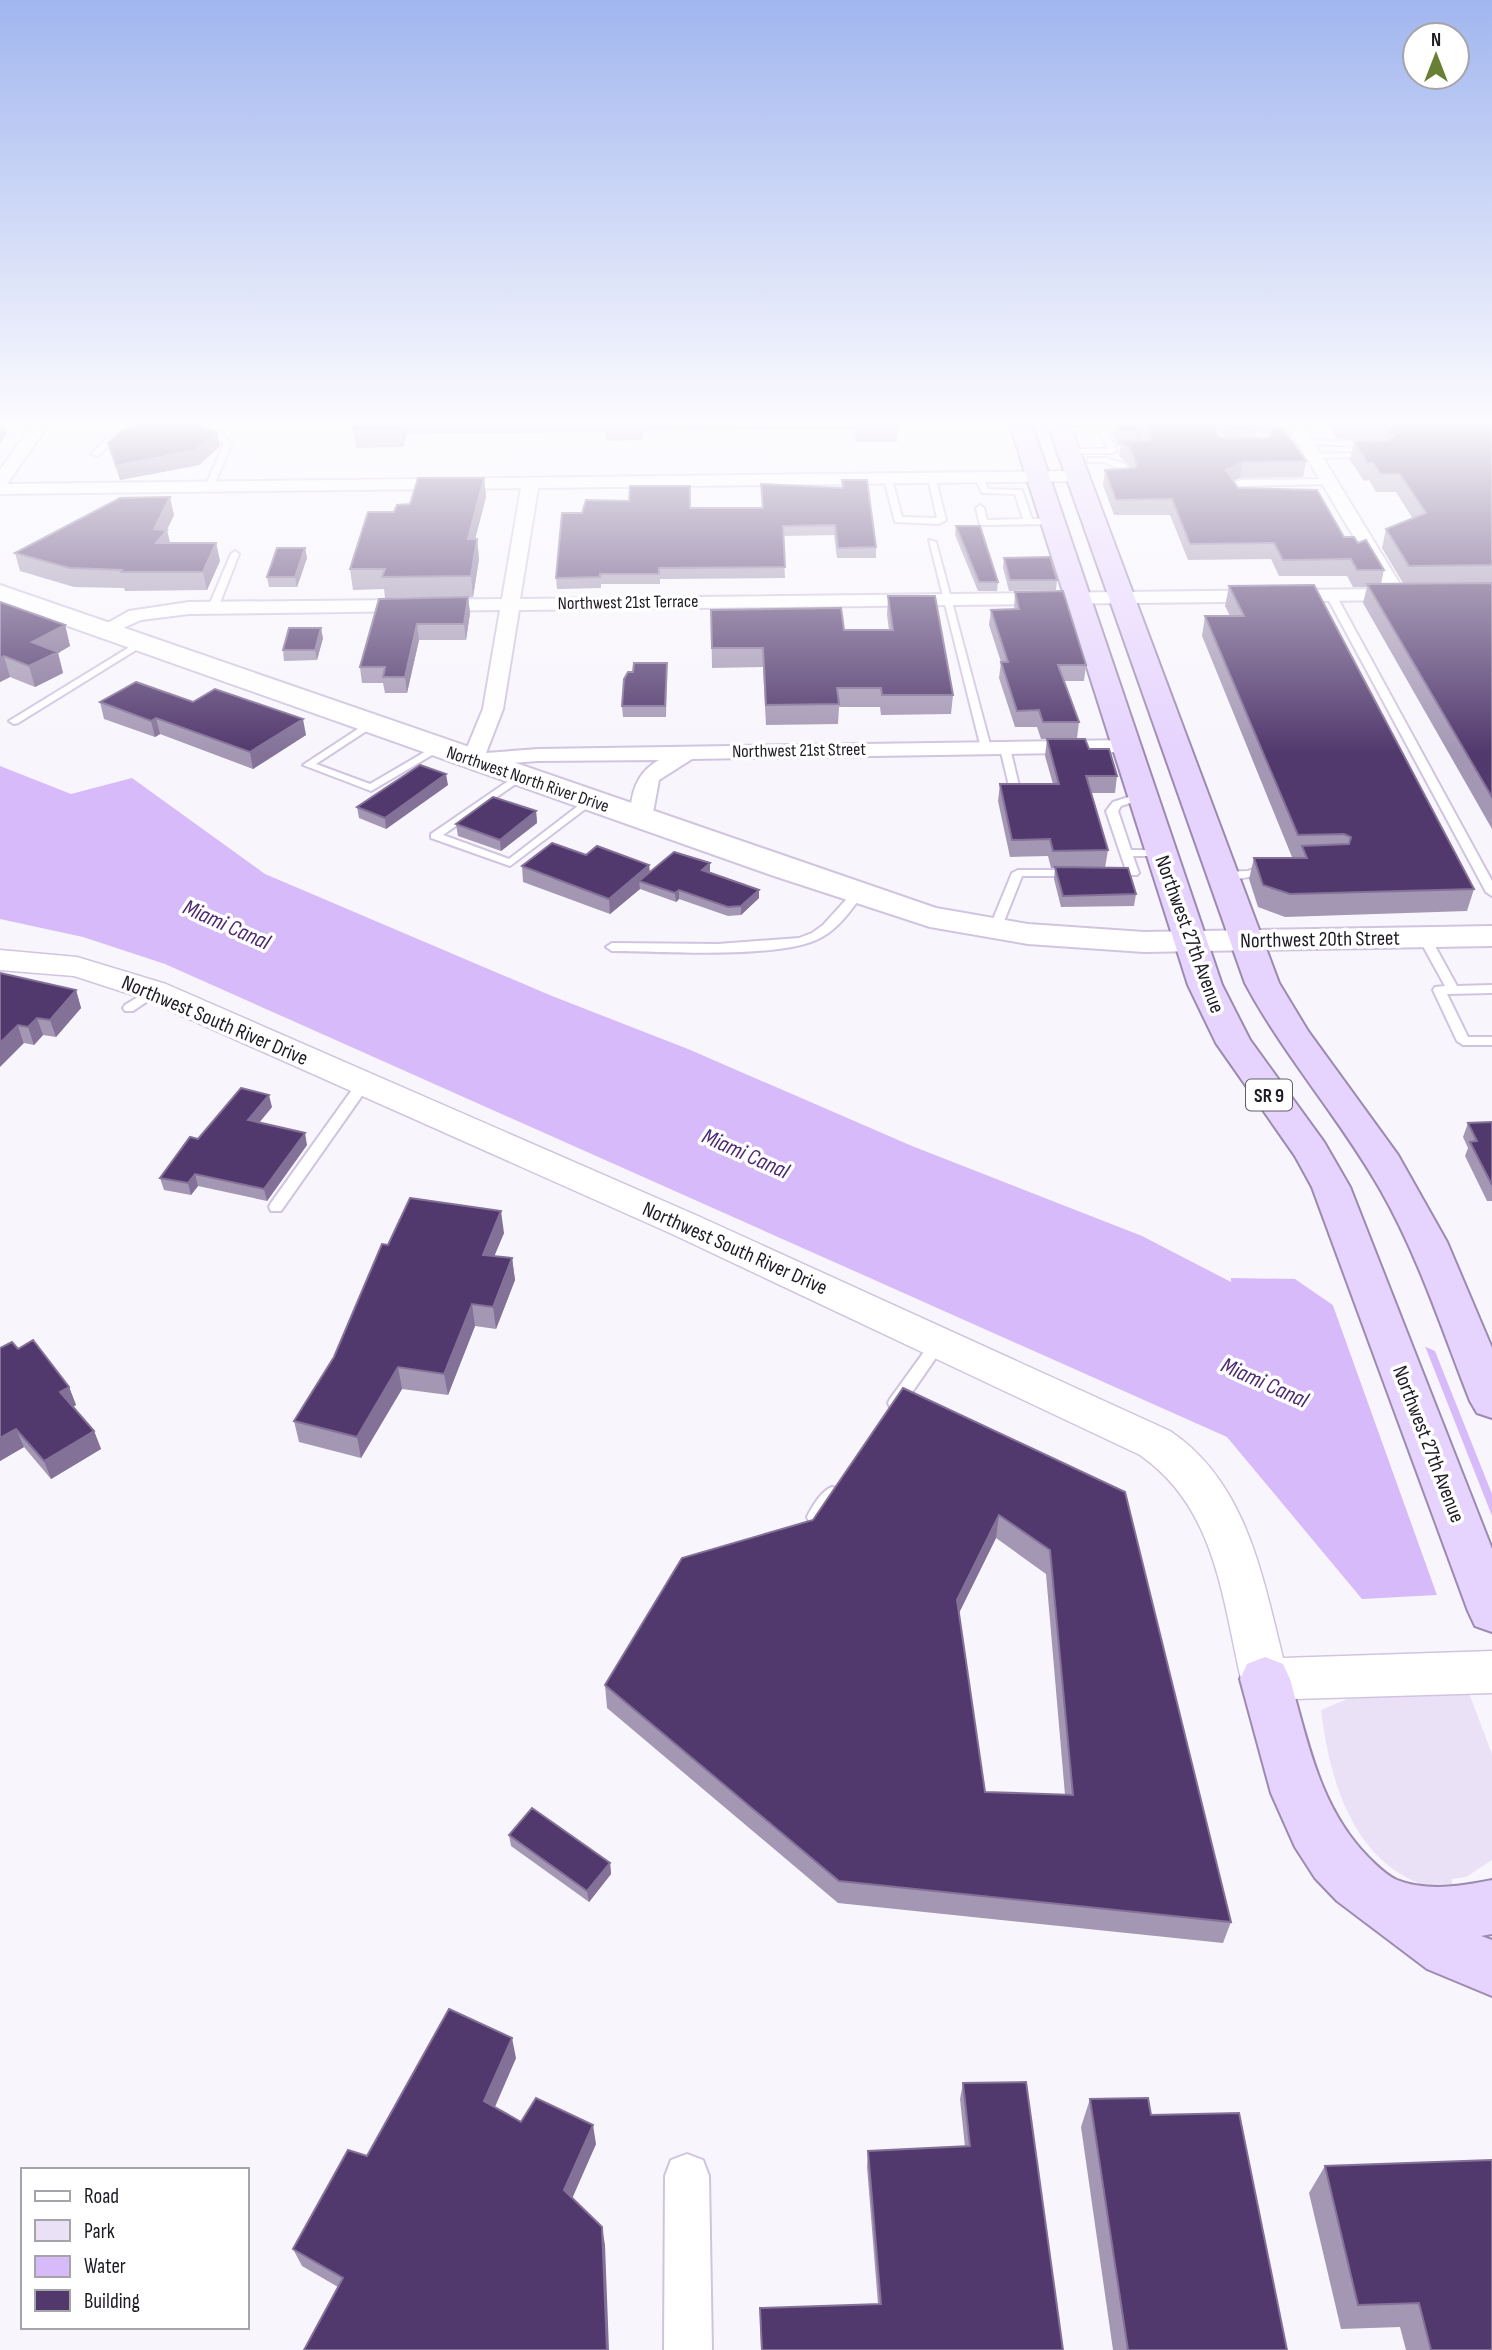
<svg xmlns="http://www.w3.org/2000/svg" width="1492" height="2350" font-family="'Sofia Sans Condensed',sans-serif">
<rect width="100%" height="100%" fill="#f8f6fc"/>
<path fill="#eae1f7" d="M1469,1693L1492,1754V1860L1466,1877L1452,1879V1892C1359,1879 1331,1791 1321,1710L1347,1699Z"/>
<path fill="#d6baf9" d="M0,766L71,794L132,778L265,874L552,996L688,1049L912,1146L1142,1236L1231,1282V1278L1295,1279L1337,1308L1492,1376V1592L1362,1599L1227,1437L165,964L83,937L0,919Z"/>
<path fill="#f8f6fc" d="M1331,1300L1423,1341L1492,1516V1595L1438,1598Z
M1433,1346L1492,1372V1494Z"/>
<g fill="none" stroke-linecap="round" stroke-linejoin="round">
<g stroke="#d0c4e1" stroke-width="4">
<path id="service" d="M198,427L217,429L232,444L213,487L209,490L205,487L224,444L212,433L198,431Z
M1060,427H1106L1117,451L1113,453H1065V449H1108L1100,431H1057L1056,429Z
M129,432L133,434L132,436L112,443L98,456L91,454L106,439Z
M1305,440L1370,442L1374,444L1370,446L1302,444L1301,442Z
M1371,453V457H1368L1314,458L1310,456L1314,454Z
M1088,458H1105L1125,464L1132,481L1125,483L1118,468L1104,462H1088Z
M979,474L983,477L988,489L1022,490L1032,519L1053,518L1057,521L1053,524L980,525L976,508L980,505L984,508L987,520L1023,519L1015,494L982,493L975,477Z
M888,476L892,479L902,517L937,518L928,478L935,476L946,520L939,524L895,522L884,479Z
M1329,479L1333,482L1332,484L1241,486L1235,487L1240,496L1236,499L1233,498L1226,486L1241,480Z
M929,540L936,542L991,748L990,750H982L981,748Z
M235,551L239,554L218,608L210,610L208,608L231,554Z
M1331,592L1336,595L1492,881V896L1486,892L1326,595Z
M141,640L146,643L144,645L18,723L14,724L9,721Z
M370,721L374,722V726L316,764L370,784L435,746H443L444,748L371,791L303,765Z
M1005,745L1010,748L1020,790L1019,792L1015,793L1010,790L1000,748Z
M520,773L524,774V778L443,835L509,859L587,799H595L596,801L510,866L431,838V834Z
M1141,793L1146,796L1145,798L1121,806L1118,811L1131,850H1160L1166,853L1160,856H1133L1139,873L1137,875H1108V871L1126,870L1106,811L1113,802Z
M1266,865L1272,868L1270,870C1255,876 1231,884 1217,875L1223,872L1248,871Z
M1018,870H1071L1077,873L1071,876H1022L1001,929L995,933L991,932L989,929L1012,873Z
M857,890L863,894C852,909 839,928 822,937C783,960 661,951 612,951L606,947L612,943L718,944L799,938L812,933L823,925L853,892Z
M1424,933L1430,937L1457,986L1492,985V993L1447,994L1468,1037H1492V1045H1463L1457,1041L1433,990L1435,987L1445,986L1418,937Z
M154,987L160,991L158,994L133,1011H125L123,1008L125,1005Z
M364,1079L371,1083L281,1211H271L269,1207L271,1203L359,1080Z
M939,1336L944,1338L947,1342L944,1346L902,1407L896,1409L890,1407L888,1403L890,1399L934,1338Z
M832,1487L838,1489L840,1494C834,1506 824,1526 809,1522L807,1517C812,1507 821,1491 832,1487Z"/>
</g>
<g stroke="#d0c4e1" stroke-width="4">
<path id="minor" d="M32,425H48L7,484L1077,471L1085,476L1077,481L538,488L520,599L1385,589L1287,425H1303L1403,589L1411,594L1402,600L519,610L503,709L486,753L538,749L1126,740L1137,746L1126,752L692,759L659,780L652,818L641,825L630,818C631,793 636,773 659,760L538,761L473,766L462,760L483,709L500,610L189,614L141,620L105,636L95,630L129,611L189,602L502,599L521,488L0,494V470Z
M687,2154L703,2160L709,2176L712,2350H664L665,2176L671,2160Z"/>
</g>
<g stroke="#d0c4e1" stroke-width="3">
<path id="tertiary" d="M0,950L77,957L166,984L698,1216L1170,1431C1246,1482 1262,1574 1283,1658L1492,1651V1693L1265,1700L1248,1694L1241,1679C1222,1596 1215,1507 1140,1455L672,1234L142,998L74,976L0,970Z"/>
</g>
<g stroke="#d0c4e1" stroke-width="4">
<path id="secondary" d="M0,585L936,908L1028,924L1144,932L1492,926V946L1144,952L1028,944L930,927L771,875L0,602Z"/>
</g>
<g stroke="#9c8bb1" stroke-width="4">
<path id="trunk" d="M1010,425H1032L1222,985L1250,1040L1324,1142L1350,1187L1492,1549V1632L1475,1626L1468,1611L1312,1187L1295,1156L1216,1043L1188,985Z
M1048,425H1070L1279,983L1308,1031L1398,1155L1447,1242L1492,1348V1418L1477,1413L1470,1401C1442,1330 1418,1255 1380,1189C1339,1117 1284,1056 1245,983Z
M1265,1657L1283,1664L1290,1679C1308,1743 1320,1808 1368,1857C1376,1865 1387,1876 1397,1880C1428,1892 1461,1886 1492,1880V1934L1481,1936L1492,1940V1996L1427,1969L1337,1901L1315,1878L1295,1847L1271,1793L1240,1679L1247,1664Z"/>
</g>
<use href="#service" fill="#fff" fill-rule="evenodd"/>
<use href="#minor" fill="#fff" fill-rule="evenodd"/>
<use href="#tertiary" fill="#fff" fill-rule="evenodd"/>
<use href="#secondary" fill="#fff" fill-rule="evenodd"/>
<use href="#trunk" fill="#e6d3fe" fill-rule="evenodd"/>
</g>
<path fill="#a497b4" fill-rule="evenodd" d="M354,425H898L897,442H856L854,429L644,431L643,440L606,441L605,432L407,434L403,447L356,448L353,429Z
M1113,425H1214L1218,436L1224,439L1216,425H1255L1257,429L1255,439L1267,438L1269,437L1270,434H1262L1257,425H1276L1275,428L1306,461L1303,477L1240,478L1233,481L1238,488L1358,543L1384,570L1381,584L1403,583L1382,548L1386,529L1413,519L1396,492H1376L1369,480L1364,481L1350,460L1354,442L1373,441L1337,439L1329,425H1492V829L1363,603L1367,587H1353L1347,576H1279L1271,559L1188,560L1170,515H1114L1103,485L1105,470L1130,468L1127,463L1119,456L1121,446H1118L1112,433Z
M108,443L220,446L199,465L120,480L112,457Z
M484,478L486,497L475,539H477L479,559L473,597L385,598L384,589L353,590L350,569L394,512L410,504Z
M842,480L876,547V558H837L834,535L783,536L785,578L660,579V584H601V588L557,589L556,578L582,513L690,508H762L761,484L842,488Z
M174,515L167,530L170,543H216L220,561L207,590L125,591L124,588L74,587L20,571L15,553Z
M956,526L998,582L997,591H978L955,535Z
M305,548L307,558L297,587H269L267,577Z
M1004,558L1057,580L1056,590L1009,591L1003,568Z
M1229,586L1474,889L1467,911L1285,917L1258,907L1249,879L1254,858H1299L1300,857H1292L1202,636L1205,616H1230L1225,606Z
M1015,592L1086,665L1084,681H1064L1079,722L1077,738L1041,739L1037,727H1015L999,678L1001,662L989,625L991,610L1014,609Z
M888,596L953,695L951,714L881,715L880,707H839L838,724L766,725L763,667L712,668L711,610L844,630H889L887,615Z
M468,597L470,613L466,640H419L407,693H385L383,683H362L360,667L379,599Z
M0,602L65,625L70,646L58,653L63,673L35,687L10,677L0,682Z
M323,638L317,660L284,661L283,650Z
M667,674L666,717H623L622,706Z
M100,702H193L306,735L253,769L160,734L155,737L104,719Z
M1047,739L1089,749L1117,776L1115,793H1091L1108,850L1105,868L1136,894L1134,906L1061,907L1054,879L1055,868H1051L1048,856L1010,857L998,801L1000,784H1053L1045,756Z
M448,785L386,829L359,818L357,807Z
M536,811L537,823L501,851L458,836L456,824Z
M649,865L650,872H710L759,890V898L741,915L728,916L679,899L676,902L640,889L610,914L523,882L522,866Z
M0,973L76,990L81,1008L56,1037L43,1035L34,1045L24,1043Z
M272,1107L259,1123L307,1145L267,1201L198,1186L191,1195L164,1190L160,1178L198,1139Z
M1492,1122V1201H1487L1465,1156L1468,1148L1463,1137L1468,1123Z
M504,1233L494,1256L512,1258L515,1280L496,1329L475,1326L448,1395L402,1389L361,1458L299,1442L294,1421L334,1357L388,1245Z
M0,1348L18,1349L69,1387L76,1405L73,1407L94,1431L101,1449L51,1479L24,1447L0,1461Z
M1125,1492L1231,1922L1223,1943L838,1903L607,1708L605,1685L682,1558ZM996,1538L1046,1574L1065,1795L985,1792L959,1613Z
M509,1835L610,1863L611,1874L589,1902L511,1846Z
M516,2058L495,2107L521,2122L596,2144L572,2197L605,2245L338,2287L302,2266L293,2249L367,2156Z
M963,2083L1063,2350H761L760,2308L878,2304L867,2167L868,2151L965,2147L960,2099Z
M1090,2099L1151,2115L1287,2350H1113L1081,2127Z
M1325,2166L1492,2350H1406L1400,2327L1341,2329L1309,2193Z"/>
<path fill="#837198" d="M0,425H5L7,434L0,444Z
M402,425H406L407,434L403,447L401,429Z
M1143,425L1141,440L1135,442L1137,427Z
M217,432L220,446L199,465L120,480L116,466Z
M1243,462L1240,478L1223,485L1226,470Z
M484,478L486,497L470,559L468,539Z
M170,497L174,515L166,531L167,530L171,548L160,562L154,529Z
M477,539L479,559L473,597L471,576Z
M216,543L220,561L207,590L203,572Z
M305,548L307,558L297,587L295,577Z
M468,597L470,613L466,640L464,624Z
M417,624L419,640L407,693L405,677Z
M65,625L70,646L58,653L63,673L35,687L29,666L32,642Z
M321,628L323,638L317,660L315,650Z
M4,656L10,677L0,682V658Z
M156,718L160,734L155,737L151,721Z
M303,719L306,735L253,769L250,752Z
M446,774L448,785L386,829L385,818Z
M536,811L537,823L501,851L500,840Z
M710,863V872L702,870Z
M649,865L650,881H639L640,889L610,914L609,899Z
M679,890V899L676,902L675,893Z
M759,890V898L741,915V906Z
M76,990L81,1008L56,1037L50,1020Z
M37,1018L43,1035L34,1045L28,1027Z
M18,1025L24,1043L0,1067V1043Z
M269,1095L272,1107L251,1132L248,1120Z
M305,1133L307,1145L267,1201L264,1189Z
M195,1174L198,1186L191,1195L188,1183Z
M501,1211L504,1233L486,1276L483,1255Z
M512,1258L515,1280L496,1329L493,1307Z
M472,1304L475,1326L448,1395L444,1374Z
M398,1367L402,1389L361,1458L357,1437Z
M69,1387L76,1405L67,1410L60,1392Z
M16,1429L24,1447L0,1461V1438Z
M94,1431L101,1449L51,1479L44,1461Z
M999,1515L996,1538L954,1623L957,1600Z
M610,1863L611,1874L589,1902L587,1891Z
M512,2038L516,2058L489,2120L484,2101Z
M593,2125L596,2144L568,2208L564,2190Z
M602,2227L605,2245L609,2350H607Z"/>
<path fill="#51386d" stroke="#837198" stroke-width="2" fill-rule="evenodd" d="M137,425H200L217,432L196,450L116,466L108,443L122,430Z
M354,425H402L401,429H353Z
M1117,425H1141L1137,427L1136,431H1120Z
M1144,425H1214L1218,436L1225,439L1267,438L1273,435L1271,428H1283L1306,461L1243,462L1226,470L1238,488L1317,490L1344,537H1354L1358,543L1366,540L1384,570H1357L1351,559L1283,560L1274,543L1190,544L1172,499L1116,500L1105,470L1135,468L1137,465L1130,448L1121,441H1148L1151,438L1149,428Z
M1227,425H1255L1257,429H1229Z
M1380,425H1492V565L1409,566L1386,529L1426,513L1400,474H1381L1373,463H1368L1354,442L1387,441L1394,436Z
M418,478H484L468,539H477L471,576L382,577L385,569H350L368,512H394L397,505L410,504Z
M842,480H867L876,547L838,548L835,525L783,526L785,567L659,568V574H600V577L556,578L562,513H582L586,500L629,501L630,486H690V508H763L761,484L843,488Z
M170,497L154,529L167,530L156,543H216L203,572H121L122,570L69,568L15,553L120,498Z
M956,526H980L998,582H979Z
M277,548H305L295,577H267Z
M1050,557L1057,580H1010L1004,558Z
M1492,583V797L1367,584Z
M1314,585L1474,889L1290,894L1263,885L1254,858H1307L1302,846L1349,844L1351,837L1344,834L1298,835L1205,616H1244L1229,586Z
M1063,591L1086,665H1058L1079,722H1043L1039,710L1017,711L1001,662H1008L991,610L1019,609L1015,592Z
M888,596H935L953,695H882L881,688H837L839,704L766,705L763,648H712L711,610L841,608L844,630H893Z
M468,597L464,624H417L405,677H383L385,667H360L379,599Z
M0,602L65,625L32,642L58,652L29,666L4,656L0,658Z
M289,628H321L315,650H283Z
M634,663H667L665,706H622L624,679L628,672H633Z
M136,682L193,702L215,689L303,719L250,752L156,718L151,721L100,702Z
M1047,739H1085L1089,749H1109L1117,776H1086L1108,850L1053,851L1050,839L1012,840L1000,784H1059Z
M420,765L446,774L385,818L357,807Z
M493,797L536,811L500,840L456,824Z
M552,843L586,855L597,846L649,865L609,899L522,866Z
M674,852L710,863L702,870L759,890L741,906L728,907L679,890L675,893L639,881Z
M1055,867L1128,868L1136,894L1063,896Z
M0,973L76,990L50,1020L37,1018L28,1027L18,1025L0,1043Z
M241,1088L269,1095L248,1120L305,1133L264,1189L195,1174L188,1183L160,1178L190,1137L198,1139Z
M1492,1122V1185L1470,1142L1477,1141L1468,1123Z
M410,1198L501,1211L483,1255L512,1258L493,1307L472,1304L444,1374L398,1367L357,1437L294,1421L334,1357L382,1244L388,1245Z
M33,1340L69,1387L60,1392L94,1431L44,1461L16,1429L0,1438V1348L12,1342L18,1349Z
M903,1388L1125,1492L1231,1922L839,1881L605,1685L682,1558L813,1520ZM999,1515L1050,1550L1073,1795L985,1792L957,1600Z
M532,1808L610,1863L587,1891L509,1835Z
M449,2009L512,2038L484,2101L521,2122L536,2098L593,2125L564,2190L602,2227L607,2350H304L343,2278L293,2249L348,2150L367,2156Z
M1026,2082L1063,2350H762L760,2308L881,2304L868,2151L970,2146L963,2083Z
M1148,2098L1151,2115L1239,2113L1287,2350H1128L1090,2099Z
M1492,2160V2350H1431L1419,2303L1358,2305L1325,2166Z"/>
<linearGradient id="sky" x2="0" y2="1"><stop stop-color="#a1b6ef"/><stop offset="0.56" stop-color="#fcfbfe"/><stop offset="1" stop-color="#fcfbfe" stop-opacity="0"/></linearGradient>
<rect width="1492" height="754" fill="url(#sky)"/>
<g text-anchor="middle" stroke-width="7" stroke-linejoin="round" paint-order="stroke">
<g font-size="18" fill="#1f1b25" stroke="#fff">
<text transform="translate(628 602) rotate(-1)" y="6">Northwest 21st Terrace</text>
<text transform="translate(799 750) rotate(-1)" y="6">Northwest 21st Street</text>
<text transform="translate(528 779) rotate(19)" y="6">Northwest North River Drive</text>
</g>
<rect fill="#fff" stroke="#625f66" stroke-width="2" x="1246" y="1079.5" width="46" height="31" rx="5"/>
<g font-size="19" font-weight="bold" fill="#1f1b25">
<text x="1269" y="1102">SR 9</text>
</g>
<g font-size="21" fill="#1f1b25" stroke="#fff">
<text transform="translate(1190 934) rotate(70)" y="7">Northwest 27th Avenue</text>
<text transform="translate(1320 939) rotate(-1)" y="7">Northwest 20th Street</text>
<text transform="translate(215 1020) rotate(23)" y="7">Northwest South River Drive</text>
<text transform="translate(735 1248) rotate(24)" y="7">Northwest South River Drive</text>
<text transform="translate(1429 1444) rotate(69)" y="7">Northwest 27th Avenue</text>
</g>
<g font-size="23" font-style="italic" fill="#4f2a72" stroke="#fff">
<text transform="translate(227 924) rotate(24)" y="8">Miami Canal</text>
<text transform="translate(746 1153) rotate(24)" y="8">Miami Canal</text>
<text transform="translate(1265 1382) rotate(24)" y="8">Miami Canal</text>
</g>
</g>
<rect x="21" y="2168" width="228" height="161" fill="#ffffff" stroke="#a5a4a8" stroke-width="2"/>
<rect x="35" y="2191" width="35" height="10" fill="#ffffff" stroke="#a5a4a8" stroke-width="2"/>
<text x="84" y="2203" font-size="21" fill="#1f1b25">Road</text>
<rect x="35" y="2220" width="35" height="21" fill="#eae1f7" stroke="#a5a4a8" stroke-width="2"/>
<text x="84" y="2238" font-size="21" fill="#1f1b25">Park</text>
<rect x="35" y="2256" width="35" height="21" fill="#d6baf9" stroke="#a5a4a8" stroke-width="2"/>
<text x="84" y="2273" font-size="21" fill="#1f1b25">Water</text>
<rect x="35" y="2290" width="35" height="21" fill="#51386d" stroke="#a5a4a8" stroke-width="2"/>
<text x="84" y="2308" font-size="21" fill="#1f1b25">Building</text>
<g transform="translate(1436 56)"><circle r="33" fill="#ffffff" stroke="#a5a4a8" stroke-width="2"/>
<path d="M0-5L12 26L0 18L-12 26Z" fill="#688033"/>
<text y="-10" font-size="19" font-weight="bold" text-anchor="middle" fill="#1f1b25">N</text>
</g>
</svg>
